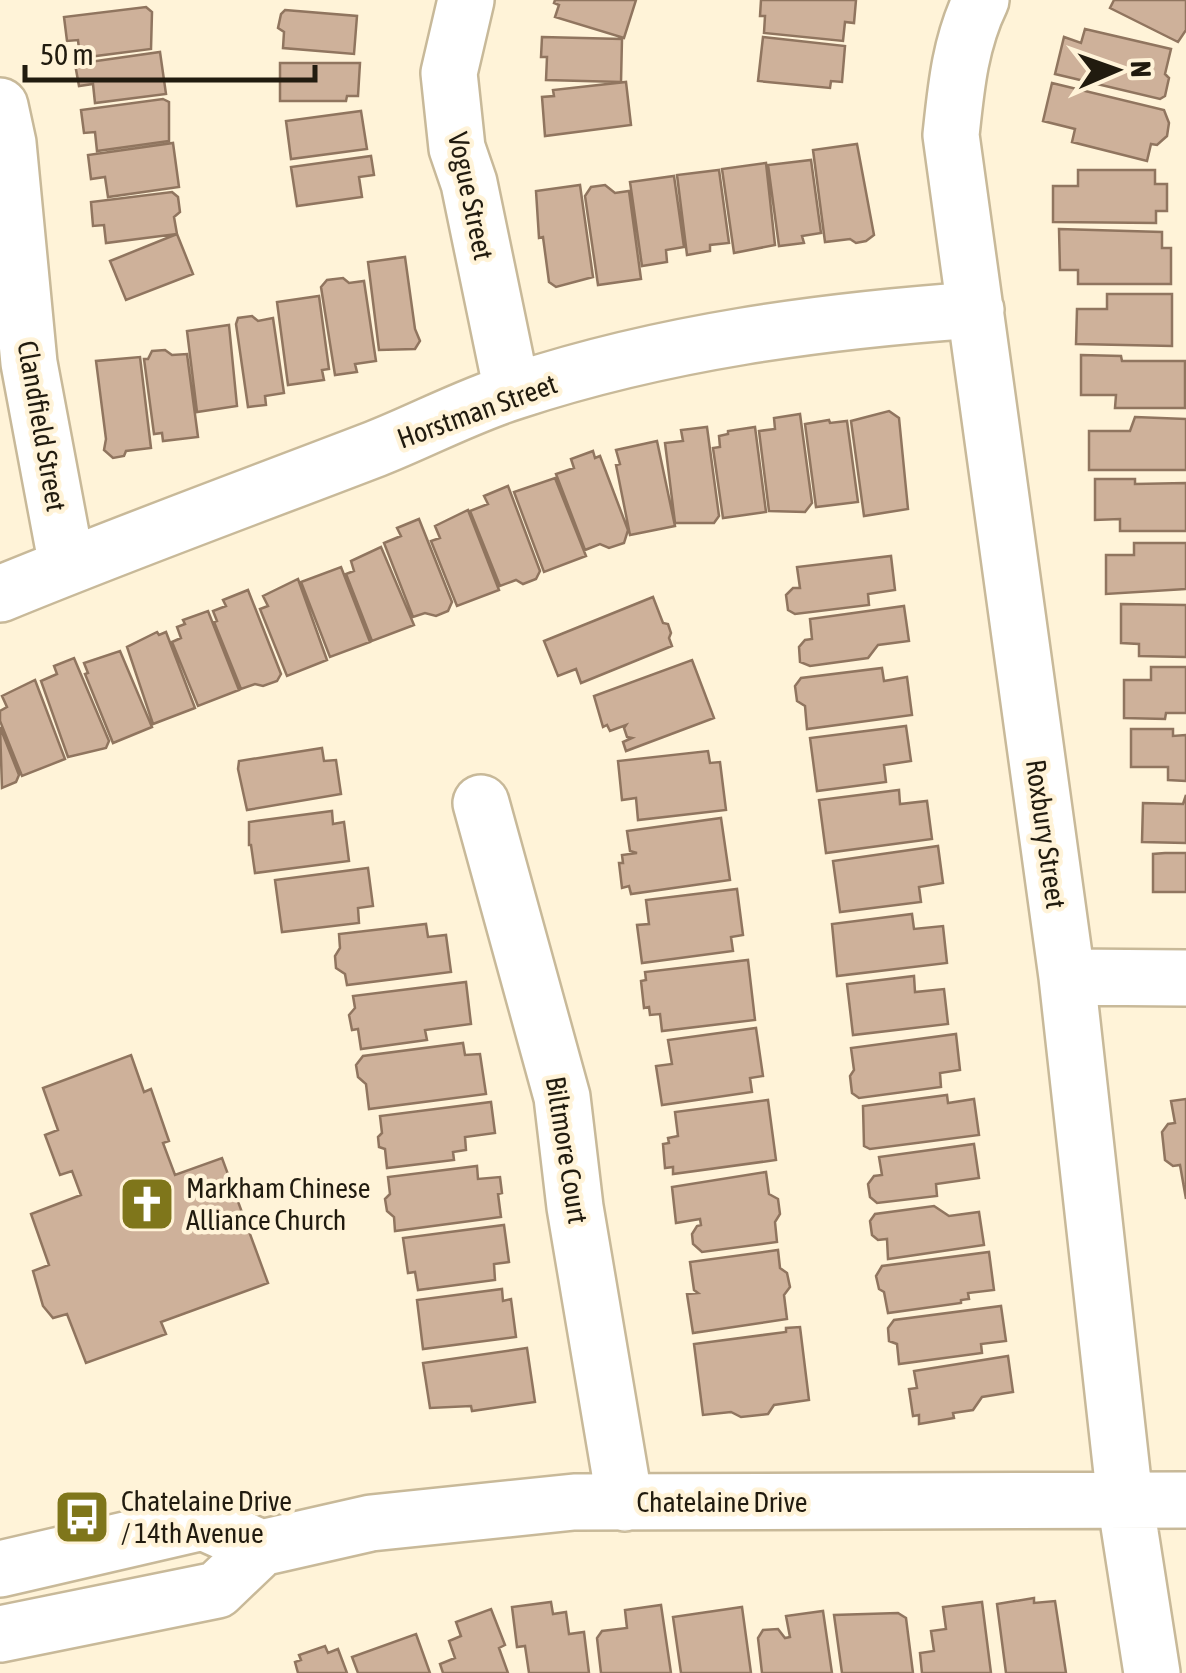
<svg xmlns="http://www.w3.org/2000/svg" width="1186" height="1673" font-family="'Asap Condensed',sans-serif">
<rect width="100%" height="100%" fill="#fff3d8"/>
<path fill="#ceb19a" stroke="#90755f" stroke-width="2.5" d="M555,0H636L624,38L555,17L559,5L554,3Z
M761,0H856L854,23L845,22L843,41L764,33L765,16H760Z
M1114,0H1186V30L1178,42L1110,8Z
M146,7L152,12L151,49L80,58L78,40L67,41L64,17Z
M285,10L357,16L354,54L283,48L284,32L278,28L281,14Z
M1085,29L1171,49L1165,74L1169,78L1165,96L1160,99L1055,74L1064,37L1081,43Z
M542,37L622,39L621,82L546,80L547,57H541Z
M763,37L845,46L842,82L831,81L830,88L758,81Z
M160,52L166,94L95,103L93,84L79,86L75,64Z
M280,63H360L358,96H347L346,101H280Z
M626,82L631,125L545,136L542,97L554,96L553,90Z
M1052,83L1164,110L1169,123L1167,136L1157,145L1151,144L1147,161L1072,142L1075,129L1043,121Z
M163,99L169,102V141L97,151L95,132L84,133L81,110Z
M361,111L367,149L291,159L286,121Z
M173,143L179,187L108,197L105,177L91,179L88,155Z
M857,144L874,235L866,241L856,243L850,239L825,242L813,150Z
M371,156L374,175L359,177L362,197L297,206L291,167Z
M811,160L821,233L802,236L804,243L779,246L768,165Z
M766,163L775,245L734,253L722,169Z
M719,170L729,243L710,245V251L687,255L677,175Z
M1078,170H1155V184H1167V211H1156V223L1053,222V186H1078Z
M674,176L684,247L666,250L667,262L642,266L630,182Z
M580,185L593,277L556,287L549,282L543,237L539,238L536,191Z
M605,185L615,193L629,191L641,279L598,285L585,196L591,187Z
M172,192L178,197L180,212L174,217L177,234L106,243L104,225L93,226L91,202Z
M1059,229L1162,232V248H1171V284H1078V270H1060Z
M177,234L193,274L126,300L110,261Z
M405,257L415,329L420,341L415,349L379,350L368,262Z
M343,278L349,283L364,281L376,361L355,364L357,372L335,375L321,287L327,280Z
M1107,294H1172V346L1076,344L1077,309H1107Z
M319,296L329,369L322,370L324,380L288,385L277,302Z
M252,316L258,321L273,318L284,393L265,396L266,405L248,407L236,324L238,318Z
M229,325L237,406L197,412L187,331Z
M165,350L172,355L187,354L198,437L163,441L162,433L154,434L144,359H148L152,351Z
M1081,355L1121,356L1122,361H1185V408H1115L1116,395H1081Z
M140,357L151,448L126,451L124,456L113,458L104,450L106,439L96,361Z
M889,411L899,418L908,509L864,516L851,421Z
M800,414L812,503L805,512L769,511L759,431L775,429L774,418Z
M1135,417L1186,419V470H1089V431H1130Z
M829,420L830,423L847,421L858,502L816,507L805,424Z
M707,427L719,516L714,523H675L665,443L683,441L681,430Z
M755,427L766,512L723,518L713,448L720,447L719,436L728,434V431Z
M657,441L675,526L630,535L616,465L620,464L616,450Z
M593,451L595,458L600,456L628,530L624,543L609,548L600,544L585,550L556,474L574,468L571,459Z
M555,478L586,556L544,572L514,492Z
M1095,479H1135V484L1186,483V531H1120V519L1095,520Z
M508,486L540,571L536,579L523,584L516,580L500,586L470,511L488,504L484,496Z
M468,510L499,590L457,606L431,541L440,538L435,526Z
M419,519L452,602L448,611L436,616L425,613L413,617L384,543L401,536L397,528Z
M1134,543H1186V589L1106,594V555H1134Z
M381,547L414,625L372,641L346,574L354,571L351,561Z
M891,556L895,590L868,594L869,605L795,614L788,610L786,595L793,588H800L797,567Z
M341,567L370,642L330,657L301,582Z
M298,579L327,660L287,676L260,609L268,606L263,596Z
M248,590L281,674L277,681L263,686L255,684L241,689L214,622L217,621L213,611L226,606L223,600Z
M653,597L663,623L668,624L671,633L669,638L672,646L581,683L576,669L558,676L544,641Z
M1121,604L1186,605V657L1139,656V644L1121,643Z
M904,606L909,641L878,645L868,658L810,666L800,662L799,647L805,640L812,639L810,619Z
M208,611L239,690L198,706L172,642L181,638L177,627L185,624L183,620Z
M157,632L159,635L166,632L195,708L153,724L127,647Z
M120,651L152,727L113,743L85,674L88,673L84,663Z
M74,658L109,741L106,748L68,757L41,681L57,674L54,666Z
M692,660L714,718L626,751L623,742L632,738L627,737L624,728L626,725L610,731L607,725L603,727L594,696Z
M1151,667H1186V713H1166L1165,719L1124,718V680H1151Z
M882,668L884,681L907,677L912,715L807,729L805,706L797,701L795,686L801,678Z
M35,680L65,759L22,776L0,721V711L7,707L2,696Z
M906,726L911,761L884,765L886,782L817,791L810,738Z
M0,727L19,775L16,782L2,788Z
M1131,729H1173V736L1186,735V781L1168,780V767H1131Z
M322,748L324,761L336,760L341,794L247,810L238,769L239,761Z
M708,751L710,763L720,762L726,810L638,820L636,798L622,800L618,761Z
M899,790L900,804L927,801L932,839L826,853L819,800Z
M1186,795V843L1142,842L1143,803L1183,804Z
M332,811L333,824L344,822L349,861L255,873L251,845H249V822Z
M721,818L730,880L631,894L629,886L622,888L619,863H623L622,855L637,853L630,851L627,831Z
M938,846L943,883L919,887L921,902L840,912L833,861Z
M1165,853H1186V892H1153V854Z
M368,868L373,906L358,908L359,923L282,932L275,880Z
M737,889L743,935L731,937L733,951L642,963L637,925L649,924L646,900Z
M912,914L914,929L943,926L947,963L837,976L832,924Z
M426,924L428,937L446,935L451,972L347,985L345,974L336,968L335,956L340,948L339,934Z
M748,960L755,1020L662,1031L660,1014L650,1015L649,1007L644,1008L641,981L646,980L645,972Z
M914,976L915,992L944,989L948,1024L853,1035L847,984Z
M466,982L471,1024L425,1030L427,1040L361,1049L358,1029L352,1030L349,1015L355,1008L353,996Z
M756,1028L763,1076L750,1078L752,1092L662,1105L656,1066L672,1064L668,1040Z
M956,1034L960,1070L940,1073L941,1087L859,1098L852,1093L850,1076L854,1070L851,1048Z
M463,1043L465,1055L480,1054L486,1094L369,1109L366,1084L358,1077L356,1065L363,1056Z
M131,1055L144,1092L151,1089L169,1141L163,1143L175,1175L222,1158L268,1283L161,1322L166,1334L86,1363L67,1314L53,1318L43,1306L33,1271L49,1265L31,1214L81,1195L72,1171L60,1175L45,1135L58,1130L43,1088Z
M947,1095L948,1103L974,1099L979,1135L870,1149L864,1146L863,1106Z
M1186,1099V1199L1180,1165L1173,1166L1165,1160L1162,1132L1168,1124L1175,1123L1171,1101Z
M768,1100L776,1160L673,1174V1167L665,1168L663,1144L669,1143L668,1138L678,1136L675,1112Z
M491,1102L495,1133L465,1137L466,1150L453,1152L454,1160L387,1168L385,1149L379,1147L378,1137L382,1133L380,1116Z
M974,1144L979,1178L936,1184L937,1196L877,1203L870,1197L868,1184L874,1176L882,1175L879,1157Z
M477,1166L478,1179L500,1177L502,1193L498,1194L501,1217L395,1231L394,1217L387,1211L385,1199L390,1194L388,1177Z
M766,1172L769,1194L778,1199L780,1214L775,1222L777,1242L702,1252L693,1244L692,1234L697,1226L701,1225L700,1219L676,1223L672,1187Z
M934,1206L949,1216L979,1212L984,1245L888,1259L887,1239L878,1240L872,1235L870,1221L875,1214Z
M504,1225L509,1262L494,1264L495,1280L418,1290L415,1272L408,1273L403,1238Z
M778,1250L780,1268L787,1273L790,1287L784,1295L787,1319L693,1333L687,1294L698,1293L694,1290L690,1262Z
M989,1252L994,1290L968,1293L969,1299L961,1300V1303L888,1313L884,1292L879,1289L876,1276L882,1266Z
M502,1289L503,1301L511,1299L516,1337L423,1349L417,1300Z
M1001,1306L1006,1341L981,1344L982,1353L899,1364L897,1344L889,1341L888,1328L894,1320Z
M800,1327L809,1400L774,1405L768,1414L741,1417L731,1412L703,1415L694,1344L786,1332V1328Z
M527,1348L535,1402L472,1411L471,1406L430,1408L423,1363Z
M1008,1356L1013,1392L982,1397L973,1410L953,1413L954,1418L919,1424V1415L913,1416L909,1389L917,1388L914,1371Z
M1034,1598V1603L1055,1601L1066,1673H1006L997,1604Z
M551,1602L553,1614L566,1612L569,1634L584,1632L589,1673H529L525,1646L517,1647L512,1607Z
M982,1602L991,1673H922L920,1653L934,1651L931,1631L946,1629L943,1607Z
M661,1605L671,1673H601L597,1638L602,1631L627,1628L625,1610Z
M742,1607L751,1673H681L673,1617Z
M491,1609L505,1645L499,1648L508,1673H443L440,1664L455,1658L449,1641L461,1636L456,1622Z
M823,1611L832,1673H762L758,1638L763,1630L778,1629L785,1638L790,1637L786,1616Z
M898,1613L906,1618L913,1673H842L834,1615Z
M416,1634L430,1673H358L352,1657Z
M325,1646L328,1653L338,1649L347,1673H298L295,1662L301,1660L299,1655Z"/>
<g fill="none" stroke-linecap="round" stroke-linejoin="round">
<g stroke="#c8b999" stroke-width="60">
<path id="minor" d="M466,0L449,73L457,148L469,183L512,391
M981,0C960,43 956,88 951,135L1067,977L1125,1500L1152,1673
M0,106L8,143L29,363L67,566
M0,594C124,543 250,497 375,449C421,431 467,406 515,391C664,342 820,321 976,310
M481,803L562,1097L575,1207L625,1503
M1067,977L1186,978
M0,1569L203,1522L261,1548
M0,1634L217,1590L261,1548L371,1523L574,1502L1186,1500"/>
</g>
<use href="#minor" stroke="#fff" stroke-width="55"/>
</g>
<defs>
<g id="church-square" transform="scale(2.875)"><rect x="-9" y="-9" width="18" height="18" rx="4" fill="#7f761b" stroke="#fff3d8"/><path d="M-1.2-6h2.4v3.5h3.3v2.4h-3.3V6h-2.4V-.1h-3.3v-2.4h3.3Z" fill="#fff"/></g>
<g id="bus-square" transform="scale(2.875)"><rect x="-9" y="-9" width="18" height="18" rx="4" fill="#7f761b" stroke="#fff3d8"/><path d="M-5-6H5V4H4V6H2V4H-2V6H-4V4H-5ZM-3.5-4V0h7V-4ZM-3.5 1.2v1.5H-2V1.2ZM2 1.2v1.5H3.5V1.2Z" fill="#fff"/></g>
</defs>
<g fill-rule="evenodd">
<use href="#church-square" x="147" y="1204"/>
<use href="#bus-square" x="82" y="1517"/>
</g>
<g text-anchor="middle" stroke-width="9" stroke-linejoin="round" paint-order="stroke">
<g font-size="28" fill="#211b0f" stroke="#fff3d8">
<text transform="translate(471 196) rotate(78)" y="10">Vogue Street</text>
<text transform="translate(477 411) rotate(-20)" y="10">Horstman Street</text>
<text transform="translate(42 426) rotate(80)" y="10">Clandfield Street</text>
<text transform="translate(1046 834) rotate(82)" y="10">Roxbury Street</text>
<text transform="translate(567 1150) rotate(81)" y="10">Biltmore Court</text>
<text x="722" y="1512">Chatelaine Drive</text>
</g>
<g font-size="28" fill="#211b0f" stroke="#fff3d8" text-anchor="start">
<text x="186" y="1198">Markham Chinese<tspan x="186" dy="32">Alliance Church</tspan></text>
<text x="121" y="1511">Chatelaine Drive<tspan x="121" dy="32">/ 14th Avenue</tspan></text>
</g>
</g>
<g transform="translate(1116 70) rotate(88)" stroke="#fff3d8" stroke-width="8" paint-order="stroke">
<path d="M0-8L18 38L0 25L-18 38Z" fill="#211b0f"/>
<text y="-15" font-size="28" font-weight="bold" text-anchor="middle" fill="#211b0f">N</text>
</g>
<path d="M25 65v15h290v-15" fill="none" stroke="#211b0f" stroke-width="5"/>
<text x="40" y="65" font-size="30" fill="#211b0f" stroke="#fff3d8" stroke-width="8" paint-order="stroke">50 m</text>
</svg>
